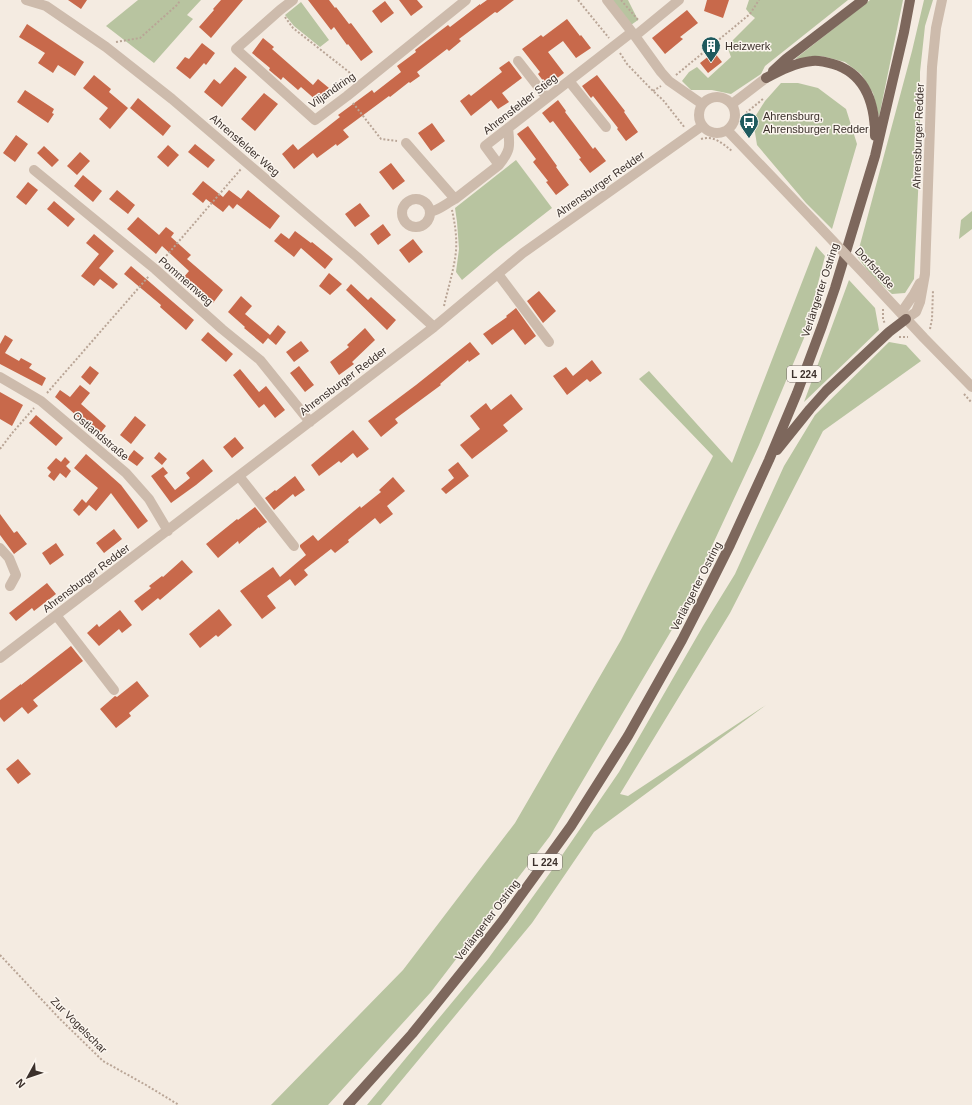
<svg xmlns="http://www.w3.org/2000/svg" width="972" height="1105" font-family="Helvetica,sans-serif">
<rect width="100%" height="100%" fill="#f4ebe1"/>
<path fill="#b8c4a0" d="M138,0H201L187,15L193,19L154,63L106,26Z
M611,0H628L638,20L631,25Z
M749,0H848L765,66L761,74L731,94L712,90H691L682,81L689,72L697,67L708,78L731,57L727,46L755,18L750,14L746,9Z
M870,0H903L879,117L873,93L861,74L845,62L822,56L795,59Z
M924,0H933L925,26L920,72V151L914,279L905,293L892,294L870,274L857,256L912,51Z
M301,2L329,40L320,47L294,26L285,15Z
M781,83H798L818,88L846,109L857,144L832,229L806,203L757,145L753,120L765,101Z
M516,160L552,208L494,253L462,280L456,272L459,249L457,222L455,208Z
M972,211V229L959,239L961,220Z
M816,246L825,256L804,338L759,445L677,621L550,836L431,992L328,1105H271L403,970L515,823L621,640L713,456L639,379L649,371L732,463Z
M849,280L875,308L879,330L804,402Z
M889,342L906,345L921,361L823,431L730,613L620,794L628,796L766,705L594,832L532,923L381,1105H367L488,959L552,870L619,772L703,626L735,574L784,466L815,415Z"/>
<path fill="#c8694b" d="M68,0H87L81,9Z
M221,0H243L211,38L199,27L214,10L213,9Z
M308,0H329L335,8L336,7L349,24L351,23L373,52L361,61L348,44L347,45L334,27L331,30Z
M399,0H417L423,7L411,16Z
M487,0H514L497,13L495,12L459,39L461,41L449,51L447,49L417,72L420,76L410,83L409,82L390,97L389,96L343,130L349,137L337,146L336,144L317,158L313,153L294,169L282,154L293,144L298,150L340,117L338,115L372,90L374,93L401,72L397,66L416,52L415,50L448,25L450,27L480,4V5Z
M707,0H729L723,18L704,11Z
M385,1L394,13L381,23L372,11Z
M687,10L698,23L680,37L683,39L665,54L652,38Z
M567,19L580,36L581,35L591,48L576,58L563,41L548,52L564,73L547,86L538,74L540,72L522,49L541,35L543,37Z
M27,24L84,62L75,76L58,65L53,73L38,63L45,53L19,37Z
M263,38L274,47L272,49L313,85L318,79L329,88L317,101L301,87L298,90L283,77L281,80L269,70L270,68L252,53Z
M202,43L215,53L206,65L204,63L190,79L176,68L185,57L189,59Z
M714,52L722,62L708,73L700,63Z
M509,61L522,78L502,93L509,102L498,109L491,100L471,116L460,101L469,94L471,96L502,72L499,68Z
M235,67L247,77L222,107L204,92L214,79L220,84Z
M94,75L111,89L109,92L128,108L110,129L99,119L108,108L83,88Z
M597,75L625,111L624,112L638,132L626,141L617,129L618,128L593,96L591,98L582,86Z
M25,90L54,109L52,113L54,114L48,123L17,102Z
M264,93L278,104L255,131L241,119Z
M138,98L171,126L163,136L130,108Z
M558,100L566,111L565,112L593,149L595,147L606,161L590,173L579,159L581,158L553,121L550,123L542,113Z
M432,123L445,141L431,151L418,133Z
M528,126L557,166L556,167L569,185L556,195L546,182L548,181L533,162L536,159L517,134Z
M16,135L28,144L15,162L3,153Z
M195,144L215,160L208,168L188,152Z
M168,145L179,155L168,167L157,157Z
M44,146L59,160L52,167L37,153Z
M80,152L90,161L77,175L67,166Z
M391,163L405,181L393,190L379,172Z
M83,175L102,191L93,202L74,186Z
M203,181L223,197L229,190L241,199L233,209L229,205L223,212L206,199L203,203L192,194Z
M28,182L38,190L26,205L16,197Z
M117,190L135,205L128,214L109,199Z
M248,190L280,216L270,229L237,204Z
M54,201L75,219L68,227L47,209Z
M360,203L370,216L355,227L345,214Z
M138,217L159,235L166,227L174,233L171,237L191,255L187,259L223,290L213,303L183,278L189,271L162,246L156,254L127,229Z
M383,224L391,235L378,245L370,234Z
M295,231L311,243L312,242L333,259L325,269L301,248L294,257L274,241L281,233L289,239Z
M94,234L114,251L99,268L118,284L113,289L100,279L94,286L81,276L99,254L86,243Z
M413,239L423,252L409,263L399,250Z
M131,266L194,320L186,330L160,307L161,305L124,274Z
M329,273L342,284L330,295L319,286Z
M351,284L368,300L371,297L396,320L387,330L346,290Z
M539,291L556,311L543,323L527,301Z
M241,296L252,306L245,314L270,335L278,325L286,332L276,345L268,338L263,344L244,328L245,327L228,312Z
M516,308L536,336L525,345L513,329L492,345L483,334L507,317L506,316Z
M365,328L375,340L352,362L354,364L339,375L330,362L349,347L347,345Z
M208,332L233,354L226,362L201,340Z
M5,335L13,340L5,353L19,361L21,358L32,364L29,368L46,378L42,386L0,364V344Z
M301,341L309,351L294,362L286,352Z
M470,342L480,354L469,362L468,360L440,384L441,385L395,419L398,423L381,437L368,421L416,385Z
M592,360L602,373L590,382L587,379L567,395L553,376L566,367L573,376Z
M90,366L99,373L90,385L81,377Z
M299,366L314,385L305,392L290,373Z
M240,369L259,392L266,386L285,410L275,418L264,404L259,408L251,398L233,375Z
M80,385L90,393L81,404L106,426L99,435L55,397L60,390L70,397Z
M0,392L23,405L12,426L0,419Z
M511,394L523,409L503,425L508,431L472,459L460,445L480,429L470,416L486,403L491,410Z
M36,415L63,438L56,446L29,423Z
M135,416L146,425L131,444L120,435Z
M353,430L369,449L357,458L353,453L341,463L339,461L319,476L311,465Z
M235,437L244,448L232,458L223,447Z
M134,450L144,458L137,466L127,459Z
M159,452L167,459L162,465L154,458Z
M86,454L121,485L148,521L138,529L111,493L96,511L89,505L79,516L73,510L82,499L86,503L98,488L74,468Z
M65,457L70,462L66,466L71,471L66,478L60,473L54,481L48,476L51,472L47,468L56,458L61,462Z
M203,459L213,471L196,485L171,503L151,476L163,467L168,473L164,476L175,490L190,478L186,473Z
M458,462L469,476L446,494L441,489L454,478L448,470Z
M295,476L305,490L295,497L293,494L274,510L265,498L275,490L276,491Z
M393,477L405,491L387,506L393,514L380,524L375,518L348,540L349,542L335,553L331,549L304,570L308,575L295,586L290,579L267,596L276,608L262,619L240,591L273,567L280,577L306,555L300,547V545L313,535L318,541L360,506L361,508L381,492L379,490Z
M255,507L267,522L259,528V527L239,544L238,541L218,558L206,544L237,519L238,520Z
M0,514L14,533L17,531L27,544L14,554L0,535Z
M114,529L122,539L104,553L96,543Z
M56,543L64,555L50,565L42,553Z
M182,560L193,572L160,600L158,598L142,611L134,601L151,588L149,586L162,576L163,577Z
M47,583L56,594L34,611L32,608L16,621L9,613Z
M219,609L232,625L218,637L216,635L200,648L189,634Z
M120,610L132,625L122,633L119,629L99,646L87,633L97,624L99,627Z
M71,646L83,661L33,700L38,706L28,714L22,707L4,722L0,717V700L21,684V685Z
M137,681L149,696L129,713L131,716L116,728L100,709L115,696L117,697Z
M18,759L31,774L18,784L6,769Z"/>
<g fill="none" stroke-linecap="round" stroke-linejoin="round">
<path stroke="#b9a596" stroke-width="2" stroke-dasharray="2 2" stroke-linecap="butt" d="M578,0L609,38
M621,0L639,21
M285,17L293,28L349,72L353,78L352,80
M116,42L140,38L178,4L180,0
M620,53L627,64L653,91L663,100L685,128
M676,75L750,14L759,0
M653,91L661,86
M353,103L381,139L397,141
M744,133L745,132L747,112L763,99
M701,139C714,135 723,144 732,151
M161,262L241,169
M444,306C448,288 454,270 456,251C457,237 455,224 452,210
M883,309V319L885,324
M930,329L932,319L933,290
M899,337H908
M47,393L149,276
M964,394L972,403
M0,449L13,432L34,408
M0,955L59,1018L103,1061L146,1085L179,1105"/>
<path stroke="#cdbbac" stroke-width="10" d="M26,0L46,6L106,47L172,99L357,257L434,327
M293,0L280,10L236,49L315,120L347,96L466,0
M607,0L635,36L661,72L669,81L702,104
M635,36L679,0
M518,61L547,98
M569,81L606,127
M699 115a18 18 0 1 1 36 0a18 18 0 1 1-36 0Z
M732,104L766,78
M727,130L814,221
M406,143L455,199
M499,165C511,150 510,146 508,128
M34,170L155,269L222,329L260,360L310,422
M402 213a14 14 0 1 1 28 0a14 14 0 1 1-28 0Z
M430,212C439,210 447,203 455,199L499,165L485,146L632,32
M498,274L549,342
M870,280L924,338L972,387
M901,313L914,294L920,283
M906,319L916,312L920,302L925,274L932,67L936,28L942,0
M0,377L41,401L126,473L149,499L168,531
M239,476L294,546
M0,548L9,558L16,575L10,586
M55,616L59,619L114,690
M0,658L434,327L523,253L702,126"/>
<path stroke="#7d675c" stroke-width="10" d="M773,71L786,59L863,0
M766,78C781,70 795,63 812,61C819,60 826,62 833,64C867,74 875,105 875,136
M777,450L810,409L826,391L889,332L906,319
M348,1105L412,1034L470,962L503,920L571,826L628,736L682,640L705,595L730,545L769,460L797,393L822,326L835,288L875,156L904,32L910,0"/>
<path stroke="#cdbbac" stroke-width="10" d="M814,221L870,280"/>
</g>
<defs>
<g id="building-pin" transform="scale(1)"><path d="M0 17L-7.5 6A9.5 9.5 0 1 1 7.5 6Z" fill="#1f5a5e" stroke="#fbf5ee"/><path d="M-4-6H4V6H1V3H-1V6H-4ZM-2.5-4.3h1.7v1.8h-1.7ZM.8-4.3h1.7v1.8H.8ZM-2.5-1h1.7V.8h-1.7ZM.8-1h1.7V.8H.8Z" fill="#fff"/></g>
<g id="bus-pin" transform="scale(1)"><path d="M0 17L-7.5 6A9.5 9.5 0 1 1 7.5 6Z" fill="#1f5a5e" stroke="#fbf5ee"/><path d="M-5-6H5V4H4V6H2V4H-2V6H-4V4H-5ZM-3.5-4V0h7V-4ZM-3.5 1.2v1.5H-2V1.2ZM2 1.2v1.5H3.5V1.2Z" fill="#fff"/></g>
</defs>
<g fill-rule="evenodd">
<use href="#building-pin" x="711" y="46"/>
<use href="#bus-pin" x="749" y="122"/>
</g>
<g text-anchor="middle" stroke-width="3" stroke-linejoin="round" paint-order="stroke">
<g fill="#fbf5ee" stroke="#756b66" stroke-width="1">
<rect x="787" y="366" width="34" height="16" rx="3"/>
<rect x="528" y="854" width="34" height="16" rx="3"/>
</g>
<g font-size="10" font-weight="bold" fill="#3b302b">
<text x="804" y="378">L 224</text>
<text x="545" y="866">L 224</text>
</g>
<g font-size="11" fill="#3b302b" stroke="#fbf5ee" text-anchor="start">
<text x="725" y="50">Heizwerk</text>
<text x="763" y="120">Ahrensburg,<tspan x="763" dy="13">Ahrensburger Redder</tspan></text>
</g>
<g font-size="11" fill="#3b302b" stroke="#fbf5ee">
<text transform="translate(332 90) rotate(-35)" y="4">Viljandiring</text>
<text transform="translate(520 104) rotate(-38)" y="4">Ahrensfelder Stieg</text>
<text transform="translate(918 136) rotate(-88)" y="4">Ahrensburger Redder</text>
<text transform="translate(245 145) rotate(41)" y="4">Ahrensfelder Weg</text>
<text transform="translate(600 184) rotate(-35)" y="4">Ahrensburger Redder</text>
<text transform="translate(875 268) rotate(47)" y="4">Dorfstraße</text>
<text transform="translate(186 281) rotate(41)" y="4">Pommernweg</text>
<text transform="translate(820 290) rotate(-72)" y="4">Verlängerter Ostring</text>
<text transform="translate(343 381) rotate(-37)" y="4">Ahrensburger Redder</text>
<text transform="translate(101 436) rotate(40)" y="4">Ostlandstraße</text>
<text transform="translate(86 578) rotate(-37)" y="4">Ahrensburger Redder</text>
<text transform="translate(696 586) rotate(-63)" y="4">Verlängerter Ostring</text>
<text transform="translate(487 920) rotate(-53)" y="4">Verlängerter Ostring</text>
<text transform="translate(79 1025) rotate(45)" y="4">Zur Vogelschar</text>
</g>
</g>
<g transform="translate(28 1077) rotate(230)" stroke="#fbf5ee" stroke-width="3" paint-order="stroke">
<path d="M0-3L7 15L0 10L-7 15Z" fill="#3b302b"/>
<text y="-6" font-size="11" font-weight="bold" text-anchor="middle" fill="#3b302b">N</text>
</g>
</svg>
